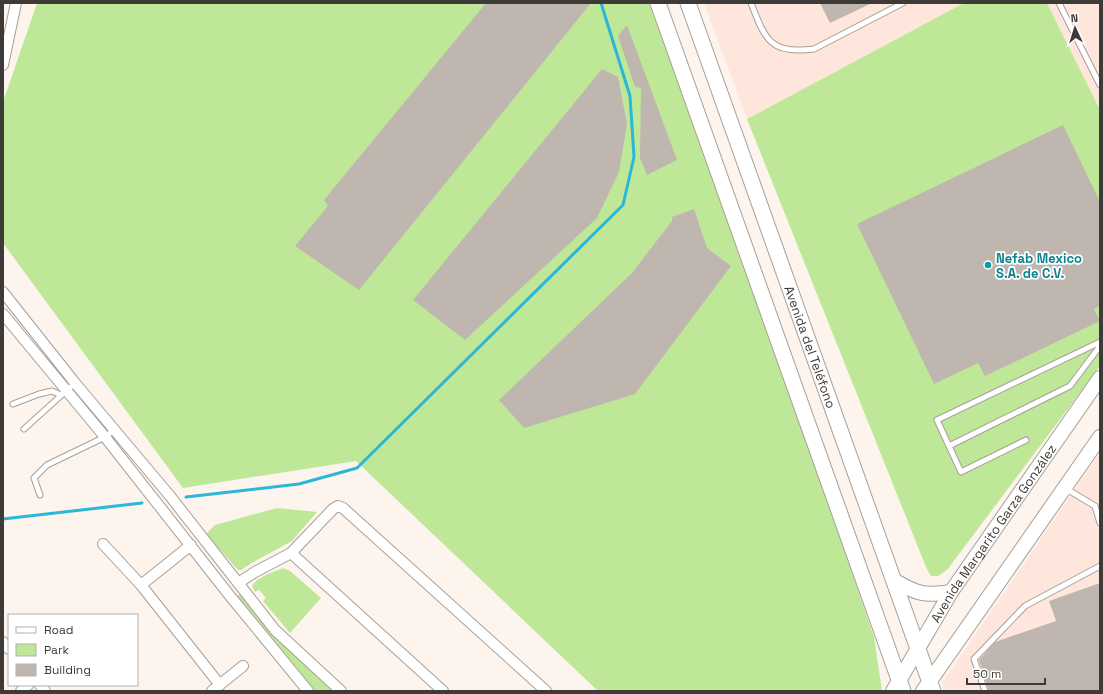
<svg xmlns="http://www.w3.org/2000/svg" width="1103" height="694" font-family="'Space Grotesk',sans-serif">
<rect width="100%" height="100%" fill="#fcf4ed"/>
<path fill="#fee6dc" d="M704,3H964L747,119Z
M1047,3H1100V110Z
M1100,453V691H945L942,683Z"/>
<path fill="#bfe798" d="M37,3H649L710,163L801,423L874,637L882,691H598L356,461L183,488L3,243V102Z
M964,3H1047L1100,110V366L947,570L938,576H931L926,567L747,119Z
M277,508L317,512L292,541L250,564L241,570H238L206,534L215,525Z
M283,568L290,571L321,598L290,633L263,601L266,598L259,590L255,592L252,586C257,577 273,572 283,568Z
M241,593L335,691H312L236,598Z"/>
<g fill="none" stroke-linecap="round" stroke-linejoin="round">
<path stroke="#2bb7d6" stroke-width="3" d="M186,497L299,484L357,468L623,205L634,157L630,96L601,3
M3,519L142,503"/>
</g>
<path fill="#bfb6b0" d="M486,3H591L359,290L295,246L328,206L324,200Z
M820,3H872L830,23Z
M627,25L677,160L647,175L640,158L641,88L635,87L618,36Z
M602,69L618,77L627,124L619,172L597,218L465,340L413,300Z
M1063,125L1100,202V306L1094,309L1100,321L985,376L978,363L934,384L857,224Z
M694,209L707,248L731,266L635,394L524,428L499,400L632,273L672,221V217Z
M1100,583V691H989L979,660L995,642L1056,621L1049,601Z"/>
<g fill="none" stroke-linecap="round" stroke-linejoin="round">
<g stroke="#a79f99" stroke-width="7">
<path id="service" d="M751,3C765,39 770,55 814,49L903,3
M1059,3L1100,85
M13,404L39,394L52,391L61,395
M24,429L75,383
M1026,440L961,472L937,420L1100,342
M949,446L1070,386L1100,346
M1065,488L1095,506L1100,523
M40,495L34,478L47,465L105,437L114,430
M985,691L974,659L1025,606L1100,566"/>
</g>
<g stroke="#a79f99" stroke-width="12">
<path id="minor" d="M3,65L16,3
M3,292L75,383L170,496L275,630L341,691
M3,314L105,437L230,596L308,691
M103,544L141,585L220,685
M291,553L443,691
M238,583L255,572L291,553L333,509L338,506L343,508L546,691
M141,585L191,545
M3,642L9,649
M40,685L45,691
M21,691L28,685
M212,691L243,666"/>
</g>
<g stroke="#a79f99" stroke-width="16">
<g id="secondary">
<path d="M895,581C917,594 925,596 951,592"/>
<path id="s1" d="M893,691L951,592L1100,378"/>
<path d="M923,691L1100,437"/>
</g>
</g>
<g stroke="#a79f99" stroke-width="17">
<g id="primary">
<path d="M658,3L903,691"/>
<path id="s2" d="M688,3L933,691"/>
</g>
</g>
<use href="#service" stroke="#fff" stroke-width="5"/>
<use href="#minor" stroke="#fff" stroke-width="10"/>
<use href="#secondary" stroke="#fff" stroke-width="14"/>
<use href="#primary" stroke="#fff" stroke-width="15"/>
</g>
<circle fill="#0f9aa8" stroke="#fff" stroke-width="1.5" cx="988" cy="265" r="4"/>
<g text-anchor="middle" stroke-width="3.5" stroke-linejoin="round" paint-order="stroke">
<g font-size="13" font-weight="bold" fill="#0d838f" stroke="#fff" text-anchor="start">
<text x="996" y="263">Nefab Mexico<tspan x="996" dy="15">S.A. de C.V.</tspan></text>
</g>
<g font-size="13" fill="#3d3a37" stroke="#fff">
<text dy="5" stroke="none"><textPath href="#s2" startOffset="365">Avenida del Teléfono</textPath></text>
<text dy="5" stroke="none"><textPath href="#s1" startOffset="187">Avenida Margarito Garza González</textPath></text>
</g>
</g>
<rect width="1103" height="694" fill="none" stroke="#3d3a37" stroke-width="8"/>
<rect x="8" y="614" width="130" height="72" fill="#ffffff" stroke="#b1b0af"/>
<rect x="16" y="627" width="20" height="6" fill="#ffffff" stroke="#b1b0af"/>
<text x="44" y="634" font-size="12" fill="#3d3a37">Road</text>
<rect x="16" y="644" width="20" height="12" fill="#bfe798" stroke="#b1b0af"/>
<text x="44" y="654" font-size="12" fill="#3d3a37">Park</text>
<rect x="16" y="664" width="20" height="12" fill="#bfb6b0" stroke="#b1b0af"/>
<text x="44" y="674" font-size="12" fill="#3d3a37">Building</text>
<g transform="translate(1075 28) rotate(356)" stroke="#ffffff" stroke-width="3" paint-order="stroke">
<path d="M0-3L7 15L0 10L-7 15Z" fill="#3d3a37"/>
<text y="-6" font-size="11" font-weight="bold" text-anchor="middle" fill="#3d3a37">N</text>
</g>
<path d="M967 678v6h78v-6" fill="none" stroke="#3d3a37" stroke-width="2"/>
<text x="973" y="678" font-size="12" fill="#3d3a37" stroke="#ffffff" stroke-width="3" paint-order="stroke">50 m</text>
</svg>
